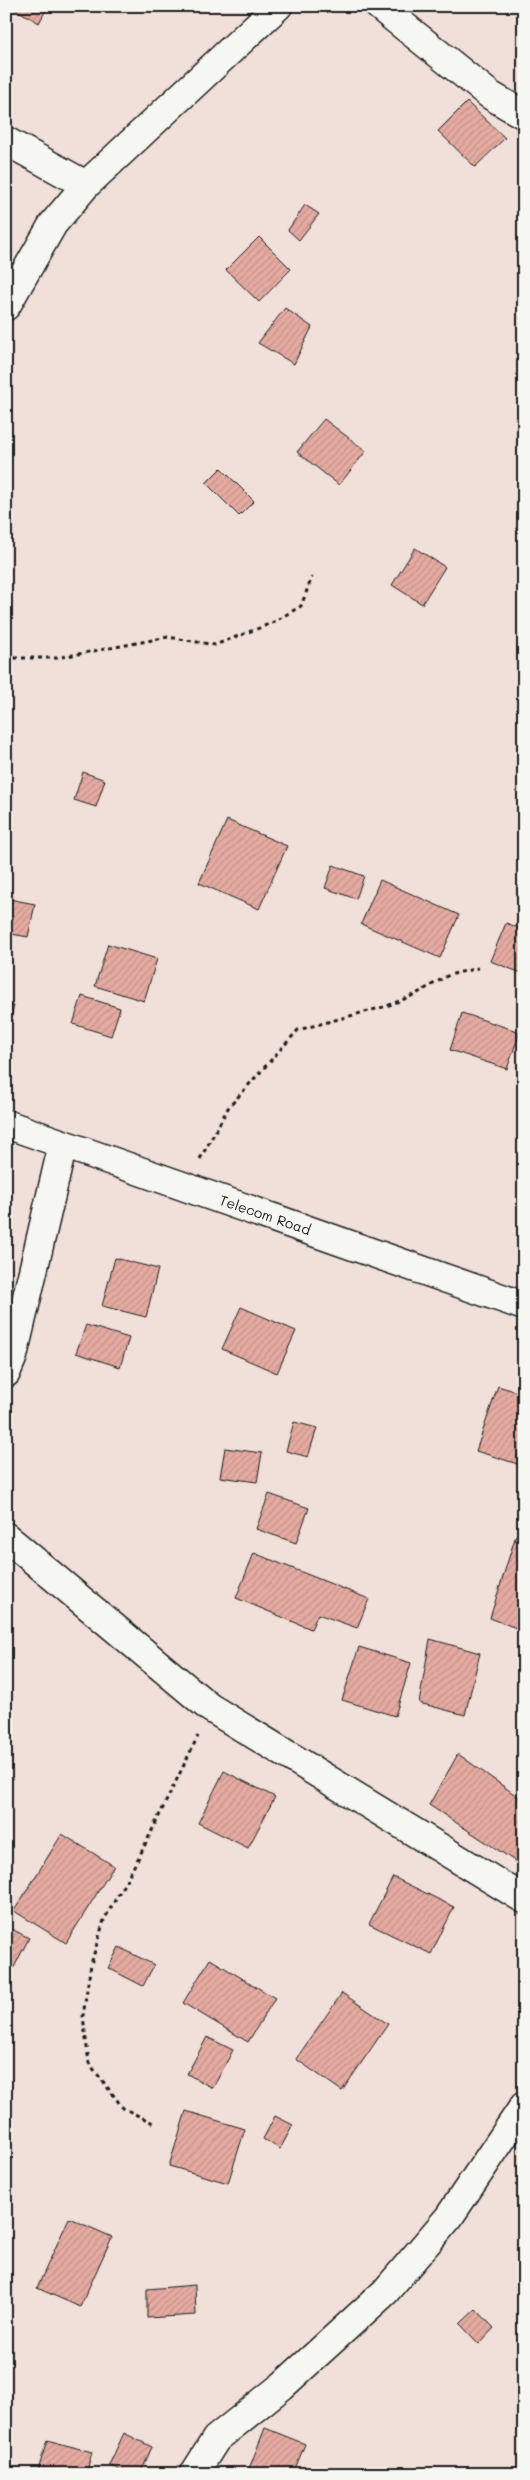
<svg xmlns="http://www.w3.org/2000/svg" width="530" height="2480" font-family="Mali,sans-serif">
<defs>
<pattern id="building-hatch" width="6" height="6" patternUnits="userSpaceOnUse" patternTransform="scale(1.25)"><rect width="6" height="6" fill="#e5aba2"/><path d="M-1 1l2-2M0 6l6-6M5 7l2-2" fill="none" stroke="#c4938b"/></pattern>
</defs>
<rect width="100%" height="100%" fill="#f1e0da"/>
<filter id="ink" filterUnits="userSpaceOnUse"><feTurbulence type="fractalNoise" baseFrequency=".02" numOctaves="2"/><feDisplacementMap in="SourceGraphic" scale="10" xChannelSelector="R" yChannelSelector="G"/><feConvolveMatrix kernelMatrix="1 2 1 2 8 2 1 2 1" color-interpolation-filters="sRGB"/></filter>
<g filter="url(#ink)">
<path fill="url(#building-hatch)" stroke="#1c1c1c" d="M10,6H48L39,23Z
M467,102L505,138L475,167L438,131Z
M305,205L319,214L299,240L288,230Z
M259,237L291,269L259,302L226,270Z
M285,308L312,327L294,364L258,343Z
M324,419L366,451L339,485L297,452Z
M221,468L254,501L239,516L206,483Z
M415,548L445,567L422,604L392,585Z
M83,772L105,780L96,807L74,800Z
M6,817L11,819L6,829Z
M227,820L287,846L259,909L199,883Z
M333,865L364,876L356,899L325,888Z
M380,880L459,915L440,958L361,924Z
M9,899L35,904L28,937L6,933Z
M506,923L524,930V974L490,961Z
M108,944L157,959L144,1001L95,986Z
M82,996L120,1008L111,1036L73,1024Z
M6,1004L14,1006L6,1033Z
M462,1013L520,1032L507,1069L450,1050Z
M115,1258L158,1269L146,1317L102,1306Z
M241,1307L296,1331L277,1373L222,1349Z
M86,1325L129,1338L120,1367L76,1353Z
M498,1386L524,1394V1466L476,1451Z
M294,1422L317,1428L308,1457L286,1451Z
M225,1448L262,1453L257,1482L220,1477Z
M269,1494L309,1508L296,1543L256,1529Z
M516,1535L524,1537V1631L490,1618Z
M254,1553L369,1599L357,1628L318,1614L311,1629L236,1598Z
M430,1639L480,1653L465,1715L419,1703Z
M359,1647L411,1663L395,1716L342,1700Z
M458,1754L524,1801V1867L429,1805Z
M224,1771L275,1797L248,1848L198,1823Z
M62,1834L114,1866L66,1943L14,1911Z
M393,1877L454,1907L431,1954L369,1924Z
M6,1926L29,1938L8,1979L6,1978Z
M119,1947L154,1965L143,1986L108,1968Z
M210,1959L275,1998L248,2042L183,2003Z
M342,1993L388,2024L342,2091L296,2059Z
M207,2037L233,2050L213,2088L187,2074Z
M186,2111L245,2129L228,2183L169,2166Z
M275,2116L293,2125L280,2149L263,2139Z
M69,2218L112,2237L80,2307L37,2288Z
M195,2285L196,2315L147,2318V2289Z
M476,2309L494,2328L479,2344L460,2324Z
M265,2428L305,2444L293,2474H247Z
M124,2433L152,2447L140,2474H128L109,2465Z
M47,2440L92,2452L86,2474H37Z"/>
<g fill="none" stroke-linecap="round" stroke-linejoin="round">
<g stroke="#1c1c1c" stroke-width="31">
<path id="street" d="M379,6L490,95L524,115
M6,141L86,185
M6,306L53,224L86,185L278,6
M6,1124L524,1306
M6,1373L13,1356L63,1144
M6,1537L209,1707L524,1899
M194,2474L216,2439L282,2386L385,2292L449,2217L524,2106"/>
</g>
<path stroke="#1c1c1c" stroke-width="3" stroke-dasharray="4 4" stroke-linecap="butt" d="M6,658H57L168,637L215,645L272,623L301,606L312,577
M200,1159L228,1108L298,1030L387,1006L416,994L449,975L478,968
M153,2123L123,2108L89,2063L83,2016L91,1964L104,1920L139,1857L198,1736"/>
<use href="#street" stroke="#f6f6f2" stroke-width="28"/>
</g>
</g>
<g text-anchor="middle" stroke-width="4.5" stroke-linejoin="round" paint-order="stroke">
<g font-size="14" fill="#1c1c1c" stroke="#f6f6f2">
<text transform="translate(265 1215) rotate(19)" y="5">Telecom Road</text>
</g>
</g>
<rect width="530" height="2480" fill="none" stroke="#f6f6f2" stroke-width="25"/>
<rect x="12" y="12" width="505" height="2455" fill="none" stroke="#1c1c1c" stroke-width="2" filter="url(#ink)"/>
</svg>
